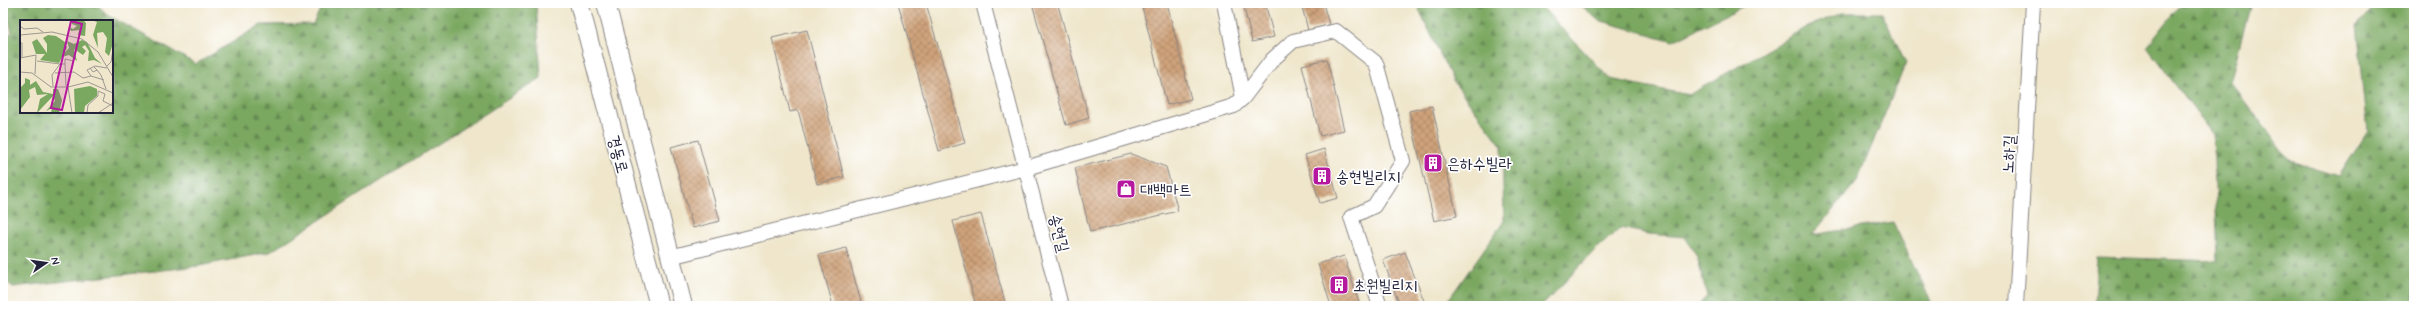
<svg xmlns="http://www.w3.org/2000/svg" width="2417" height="309" font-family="Mynerve,'Poor Story',sans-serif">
<defs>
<pattern id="forest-firs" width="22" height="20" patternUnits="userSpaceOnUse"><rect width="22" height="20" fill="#7aa861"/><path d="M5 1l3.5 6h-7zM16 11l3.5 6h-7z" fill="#648851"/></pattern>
<pattern id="building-cross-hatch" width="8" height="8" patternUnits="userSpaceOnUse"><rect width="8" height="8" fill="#cfa37a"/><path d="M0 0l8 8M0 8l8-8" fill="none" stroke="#a88465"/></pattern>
</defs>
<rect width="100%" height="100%" fill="#fff"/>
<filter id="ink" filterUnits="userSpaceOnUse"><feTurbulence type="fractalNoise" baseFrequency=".025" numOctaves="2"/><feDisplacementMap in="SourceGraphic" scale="8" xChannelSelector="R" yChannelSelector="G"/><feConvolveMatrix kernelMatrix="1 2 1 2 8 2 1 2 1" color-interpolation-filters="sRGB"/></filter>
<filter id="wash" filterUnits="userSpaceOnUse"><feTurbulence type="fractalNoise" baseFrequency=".012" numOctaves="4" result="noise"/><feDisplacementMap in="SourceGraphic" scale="16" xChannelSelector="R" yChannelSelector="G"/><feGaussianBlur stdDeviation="0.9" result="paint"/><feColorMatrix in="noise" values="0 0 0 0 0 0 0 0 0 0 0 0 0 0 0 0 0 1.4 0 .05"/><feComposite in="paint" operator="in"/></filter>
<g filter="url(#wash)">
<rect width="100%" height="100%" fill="#efe6cb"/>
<path fill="url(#forest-firs)" stroke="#4e654e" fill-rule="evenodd" d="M5,3H95L108,15L196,64L261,25L313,24L323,3H536L541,78L270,252L199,266L13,287L3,279V38L12,33ZM21,21H112V112H21Z
M1416,3H1538L1610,79L1689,95L1808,26L1842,13H1882L1906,63L1857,181L1812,235L1893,222L1933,306H1698L1707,296L1697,256L1685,237L1649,234L1621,228L1595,250L1542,306H1444L1504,221L1502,146L1453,81Z
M1578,3H1750L1673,41L1598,20Z
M2182,3H2251L2230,82L2290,161L2339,176L2368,131L2357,25L2378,3H2414V306H2094L2097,257L2218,261L2213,135L2147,47Z"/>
<g id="blocks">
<path fill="url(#building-cross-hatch)" d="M898,3H926L965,143L939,151Z
M1032,3H1063L1058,5L1089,118L1066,125Z
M1141,3H1167L1191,99L1167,105Z
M1243,3H1265L1274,37L1252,42Z
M1301,3H1323L1329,25L1308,30Z
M807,30L844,177L817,184L798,110L790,112L772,38Z
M1327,59L1344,130L1320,136L1302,65Z
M1432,106L1457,216L1434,221L1409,111Z
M698,140L720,221L693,228L671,147Z
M1324,149L1338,198L1320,203L1305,155Z
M1131,154L1166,167L1178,211L1090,232L1075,168Z
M981,214L1006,306H976L953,221Z
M846,248L862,306H833L819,255Z
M1405,252L1426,306H1400L1383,260Z
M1344,256L1360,306H1331L1318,264Z"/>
</g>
</g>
<g filter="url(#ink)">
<use href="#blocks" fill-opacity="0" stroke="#888483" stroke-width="1"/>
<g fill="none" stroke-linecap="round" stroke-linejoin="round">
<g stroke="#888483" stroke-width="16">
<path id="minor" d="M983,3L1061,306
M1243,98L1272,60L1293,41L1336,31L1376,63L1403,161L1374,206L1351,217L1380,306
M670,257L1026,168L1234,106L1243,98L1224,3
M2016,306L2033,3"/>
</g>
<g stroke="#888483" stroke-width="20">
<path id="tertiary" d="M579,3L659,306
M606,3L683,306"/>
</g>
<use href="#minor" stroke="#fff" stroke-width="14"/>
<use href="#tertiary" stroke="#fff" stroke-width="18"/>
</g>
</g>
<defs>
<g id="building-square" transform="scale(1)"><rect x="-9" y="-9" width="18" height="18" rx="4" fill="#b5179e" stroke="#fff"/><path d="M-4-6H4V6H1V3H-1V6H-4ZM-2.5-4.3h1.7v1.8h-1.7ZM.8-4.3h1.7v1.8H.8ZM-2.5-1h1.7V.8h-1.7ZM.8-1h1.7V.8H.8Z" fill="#fff"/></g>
<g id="shop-square" transform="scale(1)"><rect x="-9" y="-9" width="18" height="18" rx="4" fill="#b5179e" stroke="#fff"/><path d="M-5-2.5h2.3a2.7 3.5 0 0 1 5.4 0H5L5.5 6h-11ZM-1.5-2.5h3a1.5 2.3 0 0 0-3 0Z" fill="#fff"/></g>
</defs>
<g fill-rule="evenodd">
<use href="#building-square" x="1433" y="163"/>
<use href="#building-square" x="1322" y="176"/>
<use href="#shop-square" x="1126" y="189"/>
<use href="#building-square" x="1339" y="285"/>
</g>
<g text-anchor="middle" stroke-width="3.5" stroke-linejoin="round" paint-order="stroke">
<g font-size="16" fill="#22223b" stroke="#fff">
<text transform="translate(619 154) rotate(75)" y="6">경동로</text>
<text transform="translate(2008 154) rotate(-87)" y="6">노하길</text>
<text transform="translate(1060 233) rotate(76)" y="6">송현길</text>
</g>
<g font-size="16" fill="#22223b" stroke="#fff" text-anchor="start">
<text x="1447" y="169">은하수빌라</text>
<text x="1336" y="182">송현빌리지</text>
<text x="1140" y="195">대백마트</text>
<text x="1353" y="291">초원빌리지</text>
</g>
</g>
<g transform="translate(20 20)">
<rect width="93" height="93" fill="#efe6cb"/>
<path d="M51,0H63L66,3L65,16L58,15L59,10L51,11L49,7L53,9L57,6L52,4ZM71,0H93V23L89,36L85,32L87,18L83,12L77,13L78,28L73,15L77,2ZM28,15L36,16L45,22L47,28L44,33L49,28L47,21L54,24L62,20L67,22L75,38L82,44L74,40L68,41L69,31L65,25L62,27L66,31L63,35L54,29L57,41L49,35L42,37L39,43L20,40L25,34H16L12,22L17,19L27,33V24L23,18ZM5,58L10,60V65L16,61L23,72L33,74V69H38L42,80L39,93H31L32,88L26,91L35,81L33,76L17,93L20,79L28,74L17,75L15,67L9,70L10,77L0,90V68L5,63ZM70,66L77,69V76L65,86L64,93H55L54,69Z" fill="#7aa861"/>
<path fill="none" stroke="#9d9891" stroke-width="1" d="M0,6L4,9L17,8L23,12M0,15L32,12L62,19L78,32L93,57M0,23H2V37M0,38L16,35L15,54M17,41L40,44L32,55L33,66M40,44H45L46,66M45,44V39L54,41M87,46L91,42L93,29M70,48L73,52L77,50L74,47M77,50L81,55L86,69M0,52L12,53L31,67H48L68,62L93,73M35,53L54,52L63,58L71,56M84,60L71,56L67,50L75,46L87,48M48,67L52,93M85,74L83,81L93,86M67,93L68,85L78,76V71L85,74M78,93L93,83"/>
<path fill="#b5179e" fill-opacity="0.15" stroke="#b5179e" stroke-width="2" d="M51,1L62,4L42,90L31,88Z"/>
<rect width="93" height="93" fill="none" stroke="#22223b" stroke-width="2"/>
</g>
<rect width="2417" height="309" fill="none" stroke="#fff" stroke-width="16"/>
<g transform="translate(46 263) rotate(77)" stroke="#ffffff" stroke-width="3" paint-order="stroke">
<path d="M0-3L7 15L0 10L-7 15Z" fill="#22223b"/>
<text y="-6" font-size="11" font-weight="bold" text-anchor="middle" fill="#22223b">N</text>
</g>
</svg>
